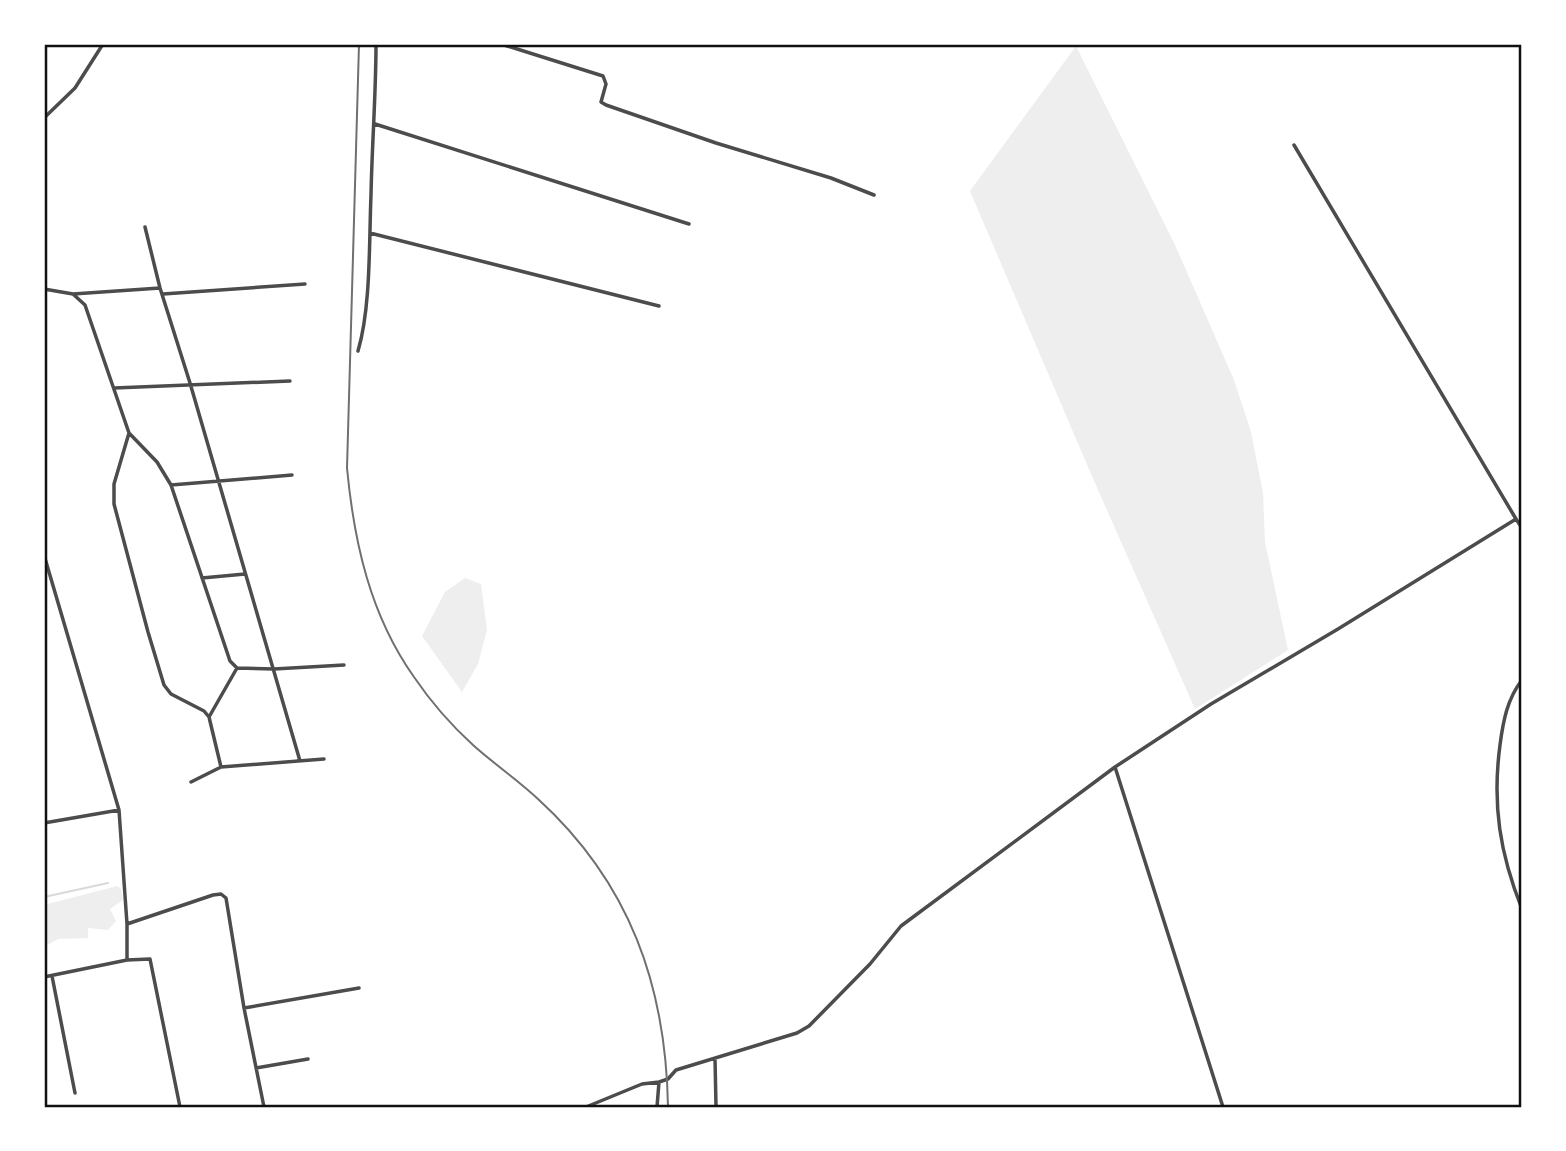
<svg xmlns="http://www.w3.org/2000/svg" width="1566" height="1151" font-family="'PT Sans',sans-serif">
<rect width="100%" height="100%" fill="#fff"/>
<path fill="#eee" d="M1076,46L1176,247L1234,380L1251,432L1263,493L1265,542L1288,650L1195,709L1091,474L970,191Z
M465,578L481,584L487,630L478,664L462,692L422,636L445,592Z
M117,886L121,889L123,900L110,909L116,921L108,930L88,928V938L58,939L44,947V905Z"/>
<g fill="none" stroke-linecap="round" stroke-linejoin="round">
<path stroke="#d9d9d9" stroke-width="2" d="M44,897L108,883"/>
<path stroke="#4c4c4c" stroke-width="3.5" d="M501,44L603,76L606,84L601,102L606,105L716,143L831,178L874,195
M44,118L75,88L103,44
M375,124L689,224
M1294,145L1516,519
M145,227L160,288L190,383L300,761
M370,233L659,306
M44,289L73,294L160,288
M73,294L85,305L129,433L157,462L171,485L230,661L237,668L274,669L344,665
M163,294L305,284
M358,351C371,307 369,242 371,195C372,144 376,94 376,44
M114,388L290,381
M129,433L114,484V504L148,632L164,685L171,694L204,711L209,717L221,767
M171,485L292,475
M44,555L119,810L127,924V960
M202,578L245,574
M1522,680C1507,699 1503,722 1500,745C1492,805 1500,854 1522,909
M209,717L237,668
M1115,767L1223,1107
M191,782L221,767L324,759
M44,823L119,810
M127,924L213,895L221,894L226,898L244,1008L264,1107
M52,976L75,1093
M44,977L127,960L150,959L180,1107
M244,1008L359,988
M715,1058L716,1107
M256,1068L308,1059
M586,1107L642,1084L659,1082L668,1079L676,1070L797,1033L809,1026L870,964L901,926L1115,767L1211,704L1338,629L1516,519L1522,528
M657,1107L659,1082"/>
<path stroke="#707070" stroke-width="2" d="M359,44L347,468C354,542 370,615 414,677C431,702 451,725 473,745C494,764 518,780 538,799C630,883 666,986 668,1107"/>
</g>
<rect width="1566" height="1151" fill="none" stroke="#ffffff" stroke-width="91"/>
<rect x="46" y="46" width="1474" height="1060" fill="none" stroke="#111" stroke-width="2.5"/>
</svg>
